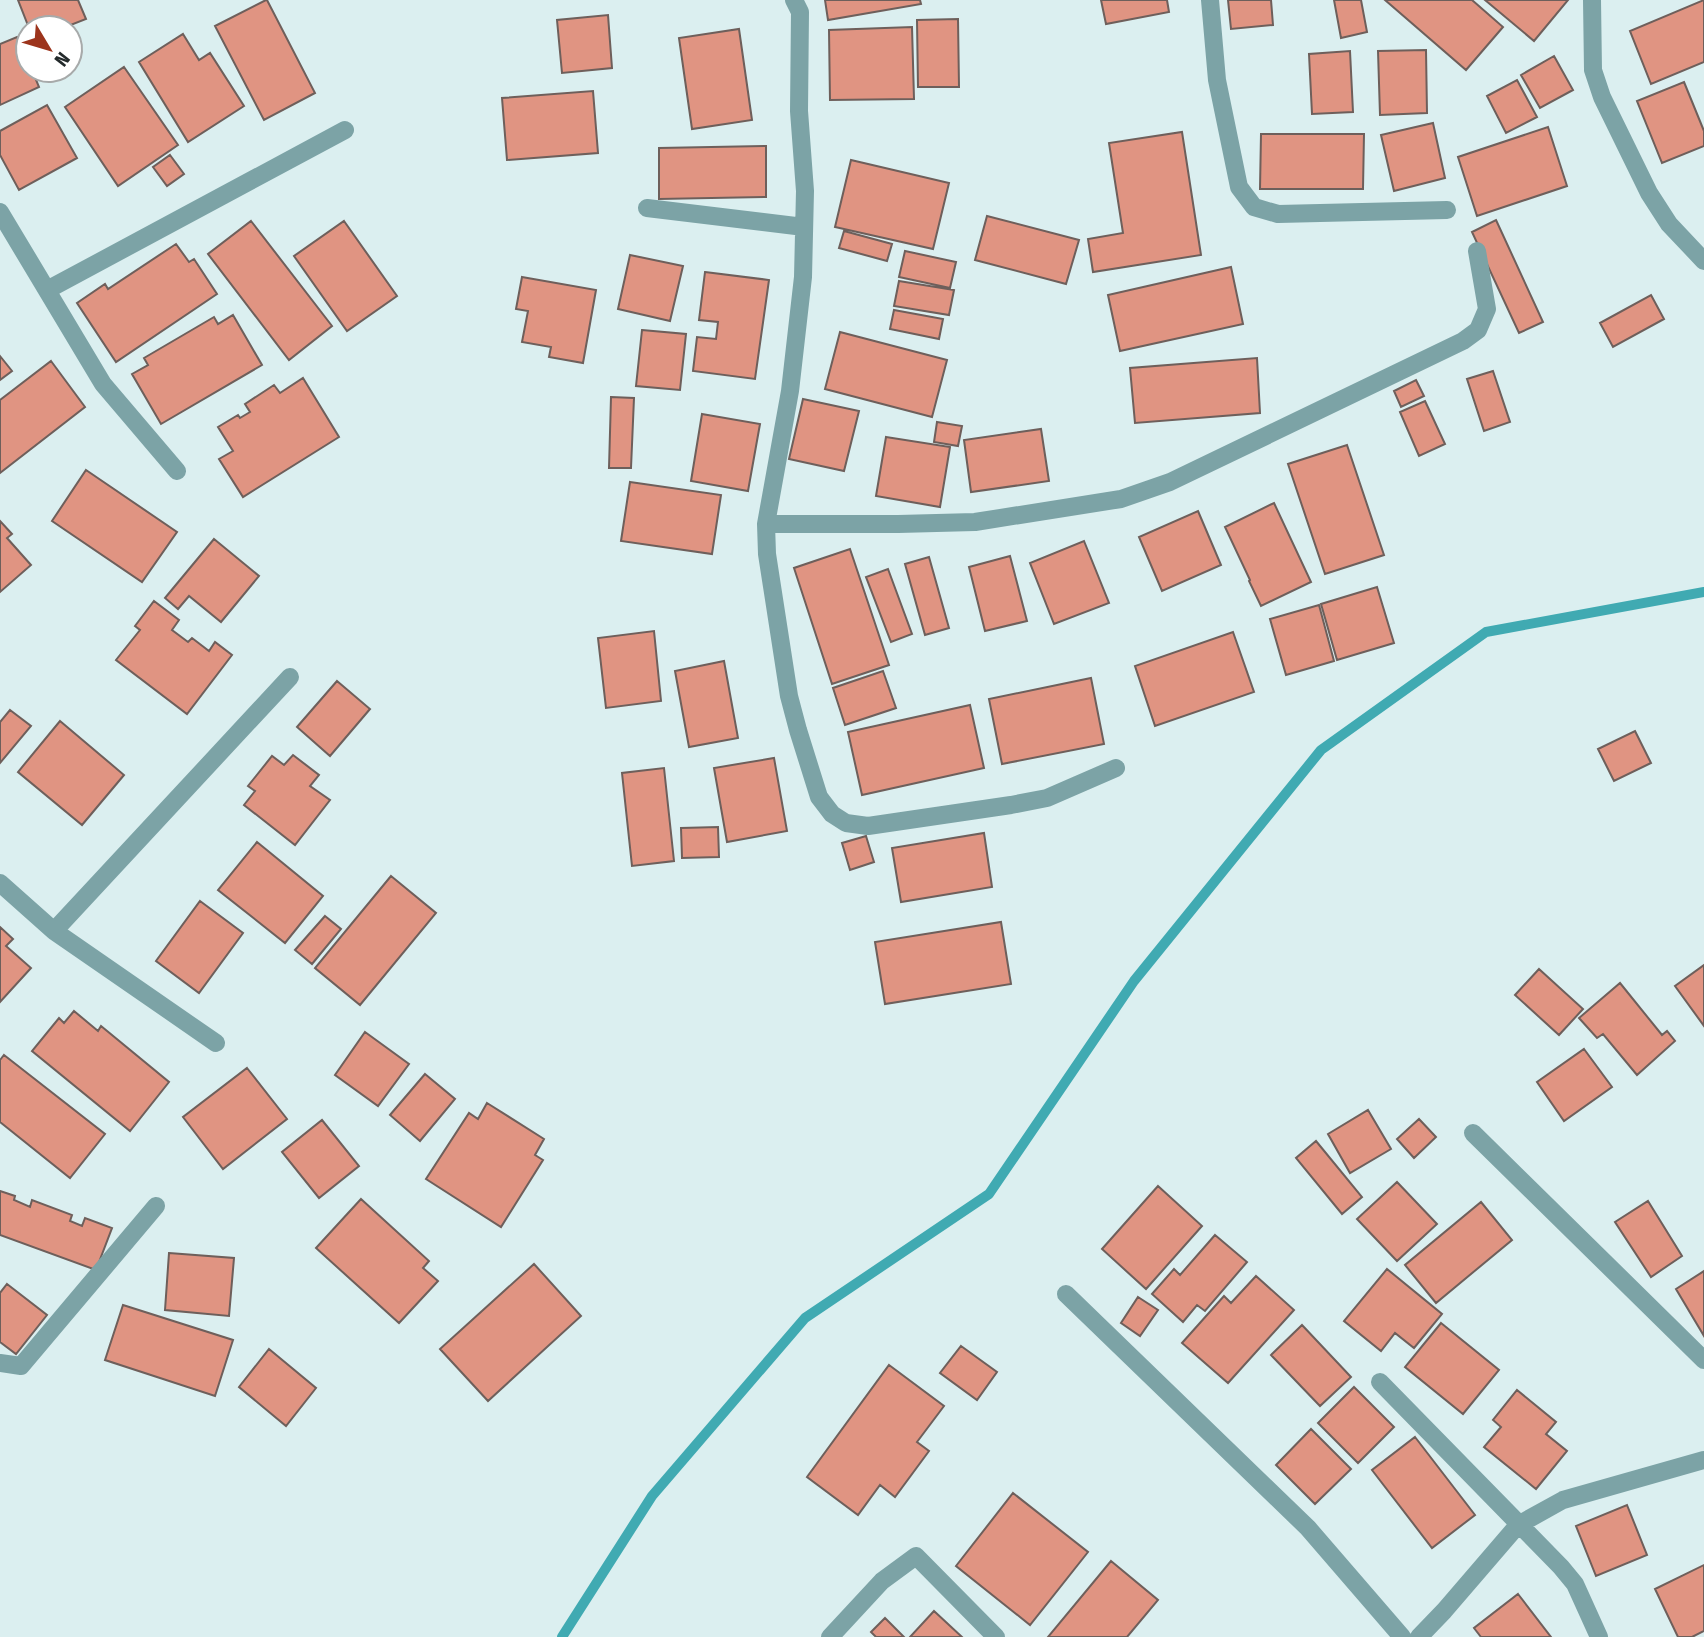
<svg xmlns="http://www.w3.org/2000/svg" width="1704" height="1637" font-family="'Fira Sans Condensed',sans-serif">
<rect width="100%" height="100%" fill="#dbeff0"/>
<g fill="none" stroke-linecap="round" stroke-linejoin="round">
<path stroke="#40aab2" stroke-width="10" d="M562,1637L652,1496L805,1318L989,1194L1134,981L1321,750L1486,632L1704,592"/>
</g>
<path fill="#e09482" stroke="#6e5f5b" stroke-width="2" d="M18,0H78L86,19L63,28H29Z
M266,0H267L315,93L264,120L215,26Z
M825,0H920L921,4L828,20Z
M1101,0H1167L1169,12L1106,24Z
M1228,0H1271L1273,25L1231,29Z
M1334,0H1361L1367,32L1341,38Z
M1385,0H1472L1503,27L1466,70Z
M1485,0H1568L1534,41Z
M1704,0V62L1651,84L1630,31Z
M608,15L612,68L562,73L557,20Z
M958,19L959,87H918L917,20Z
M912,27L914,99L830,100L829,30Z
M739,29L752,120L692,129L679,38Z
M183,34L199,60L210,53L244,106L188,142L139,62Z
M17,37L28,61V70H32L39,87L0,105V44Z
M1426,50L1427,113L1380,115L1378,51Z
M1350,51L1353,112L1312,114L1309,54Z
M1554,56L1573,90L1540,108L1521,75Z
M124,67L178,145L118,186L65,107Z
M1517,80L1537,117L1506,133L1487,96Z
M1684,82L1704,131V146L1662,163L1637,101Z
M593,91L598,153L507,160L502,98Z
M47,105L77,158L19,190L0,155V131Z
M1433,123L1445,178L1394,191L1381,135Z
M1548,127L1567,186L1477,216L1458,157Z
M1182,132L1201,255L1093,272L1088,239L1123,233L1109,143Z
M1261,134H1364L1363,189H1260Z
M766,146V197L659,199V148Z
M170,155L184,174L167,186L153,167Z
M851,160L949,183L933,249L835,227Z
M987,216L1079,240L1066,284L975,260Z
M1496,220L1543,322L1519,333L1472,232Z
M251,221L332,326L289,360L208,254Z
M344,221L397,296L347,331L294,256Z
M844,231L892,244L887,261L839,248Z
M176,244L189,262L194,259L217,294L116,362L77,303L105,284L108,289Z
M905,251L956,262L950,288L899,277Z
M630,255L683,266L670,321L618,309Z
M1231,267L1243,324L1120,351L1108,295Z
M705,272L769,280L755,379L693,371L697,337L716,339L718,322L699,320Z
M522,277L596,290L583,363L549,357L551,347L522,342L528,311L516,309Z
M899,281L954,290L949,315L894,306Z
M1651,295L1664,319L1613,347L1600,323Z
M894,310L943,319L939,339L890,329Z
M233,315L262,365L161,424L132,374L148,365L144,358L214,317L218,324Z
M642,330L686,334L680,390L636,386Z
M840,332L947,360L932,417L825,389Z
M0,356L12,371L0,380Z
M1257,358L1260,413L1135,423L1130,368Z
M51,361L85,407L0,473V400Z
M1493,371L1510,422L1484,431L1467,379Z
M303,378L339,437L243,497L219,459L233,451L218,427L238,415L240,418L250,412L245,404L274,385L280,393Z
M1416,380L1424,396L1401,407L1394,391Z
M611,397L634,398L631,468H609Z
M803,399L859,411L844,471L789,459Z
M1425,401L1445,444L1419,456L1400,412Z
M702,414L760,424L748,491L691,481Z
M937,422L962,426L958,446L934,442Z
M1041,429L1049,481L971,492L964,440Z
M886,437L950,447L940,507L876,496Z
M1347,445L1384,555L1325,574L1288,464Z
M86,470L177,532L142,582L52,521Z
M630,482L721,495L712,554L621,541Z
M1274,503L1311,582L1261,606L1249,581L1250,580L1225,527Z
M1198,511L1221,565L1162,591L1139,537Z
M0,521L12,534L7,538L31,565L0,592Z
M214,539L259,576L221,622L189,596L178,609L165,598Z
M1084,541L1109,603L1054,624L1030,563Z
M850,549L889,665L832,684L794,568Z
M1010,556L1027,621L985,631L969,567Z
M929,557L949,628L925,635L905,564Z
M888,569L912,634L891,642L866,577Z
M1377,587L1394,643L1337,660L1321,604Z
M154,601L179,620L172,630L188,642L192,638L209,651L215,642L232,655L187,714L116,660L140,630L135,626Z
M1319,605L1334,661L1286,675L1270,619Z
M654,631L661,701L606,708L598,638Z
M1233,632L1254,692L1155,726L1135,666Z
M724,661L738,738L689,747L675,671Z
M883,671L896,708L845,725L833,688Z
M1091,678L1104,744L1002,764L989,699Z
M337,681L370,709L330,756L297,727Z
M970,705L984,768L862,795L848,732Z
M10,710L31,726L0,763V722Z
M60,721L124,775L82,825L18,772Z
M1635,731L1651,763L1614,781L1598,749Z
M293,755L319,775L310,786L330,800L295,845L244,805L255,791L248,786L272,756L284,765Z
M774,758L787,831L727,842L714,768Z
M664,768L674,861L632,866L622,773Z
M718,827L719,857L682,858L681,828Z
M984,833L992,887L901,902L892,848Z
M866,836L874,862L850,870L842,843Z
M257,842L323,896L285,943L218,890Z
M391,876L436,913L360,1005L315,968Z
M200,901L243,933L199,993L156,961Z
M325,916L341,929L312,964L295,950Z
M1001,922L1011,984L885,1004L875,942Z
M0,927L13,939L6,946L31,968L0,1002Z
M1704,965V1026L1675,986Z
M1539,969L1583,1009L1559,1035L1515,995Z
M1620,983L1662,1035L1667,1031L1675,1041L1637,1075L1603,1034L1597,1038L1579,1018Z
M74,1011L98,1031L101,1026L169,1082L130,1131L32,1051L59,1018L64,1023Z
M365,1032L409,1064L378,1106L335,1075Z
M1584,1049L1612,1087L1564,1121L1537,1082Z
M4,1055L105,1134L70,1178L0,1122V1060Z
M247,1068L287,1119L223,1169L183,1117Z
M425,1074L455,1099L420,1141L390,1115Z
M487,1103L544,1139L535,1155L543,1160L501,1227L426,1179L469,1113L478,1119Z
M1368,1110L1391,1149L1350,1173L1328,1134Z
M1419,1119L1436,1137L1414,1158L1397,1139Z
M322,1120L359,1166L319,1198L282,1152Z
M1316,1141L1362,1197L1342,1214L1296,1158Z
M1397,1182L1437,1224L1397,1261L1357,1219Z
M1158,1186L1202,1226L1146,1289L1102,1249Z
M0,1191L15,1196L14,1200L30,1207L32,1200L72,1215L70,1221L82,1226L85,1218L112,1228L96,1270L0,1235Z
M361,1199L429,1261L423,1268L438,1281L399,1323L316,1248Z
M1648,1201L1682,1256L1651,1277L1615,1222Z
M1481,1202L1512,1240L1436,1303L1405,1265Z
M1215,1235L1247,1262L1205,1311L1197,1305L1183,1322L1152,1294L1174,1269L1180,1275Z
M169,1253L234,1258L229,1316L165,1310Z
M534,1264L581,1316L488,1401L440,1349Z
M1387,1269L1442,1314L1414,1348L1395,1333L1381,1351L1344,1321Z
M1704,1271V1336L1676,1289Z
M1256,1276L1294,1310L1228,1383L1182,1343L1224,1296L1231,1303Z
M7,1284L47,1315L16,1354L0,1342V1293Z
M1138,1297L1158,1310L1140,1336L1121,1323Z
M123,1305L233,1340L215,1396L105,1360Z
M1441,1323L1499,1370L1463,1414L1405,1367Z
M1302,1325L1351,1377L1320,1406L1271,1355Z
M961,1346L997,1372L977,1400L940,1373Z
M269,1349L316,1388L286,1426L239,1387Z
M889,1365L944,1406L917,1442L929,1451L895,1497L880,1485L858,1515L807,1477Z
M1354,1387L1394,1427L1358,1463L1318,1423Z
M1517,1390L1556,1422L1546,1434L1567,1451L1536,1489L1484,1447L1501,1427L1493,1420Z
M1311,1429L1351,1469L1315,1504L1276,1465Z
M1415,1437L1475,1515L1432,1548L1372,1470Z
M1013,1493L1088,1552L1030,1625L956,1566Z
M1627,1505L1647,1555L1596,1576L1576,1526Z
M1111,1561L1158,1600L1127,1637H1048Z
M1704,1565V1631L1692,1637H1678L1655,1589Z
M1518,1594L1551,1637H1481L1474,1628Z
M934,1611L962,1637H910Z
M885,1618L904,1637H876L871,1632Z"/>
<g fill="none" stroke-linecap="round" stroke-linejoin="round">
<path stroke="#7ca3a6" stroke-width="18" d="M794,0L800,12L799,111L805,191L803,277L790,391L766,524L767,554L789,696L798,730L819,797L832,814L846,823L868,826L1011,805L1047,798L1116,768
M1210,0L1217,80L1239,187L1254,207L1278,214L1447,210
M1592,0L1593,70L1602,97L1649,193L1669,224L1704,261
M647,208L804,227
M0,212L103,384L177,471
M47,290L345,130
M766,524H898L975,522L1121,499L1170,482L1463,341L1478,330L1487,309L1477,251
M0,883L54,931L216,1043
M54,931L290,677
M1473,1133L1704,1360
M1066,1294L1308,1528L1402,1637
M0,1363L21,1366L156,1206
M1380,1382L1561,1567L1575,1584L1599,1637
M830,1637L882,1581L916,1556L996,1637
M1419,1637L1444,1611L1518,1525L1563,1500L1704,1460"/>
</g>
<g transform="translate(49 49) rotate(128)"><circle r="33" fill="#ffffff" stroke="#a7aaaa" stroke-width="2"/>
<path d="M0-5L12 26L0 18L-12 26Z" fill="#9c341c"/>
<text y="-10" font-size="19" font-weight="bold" text-anchor="middle" fill="#232a2b">N</text>
</g>
</svg>
